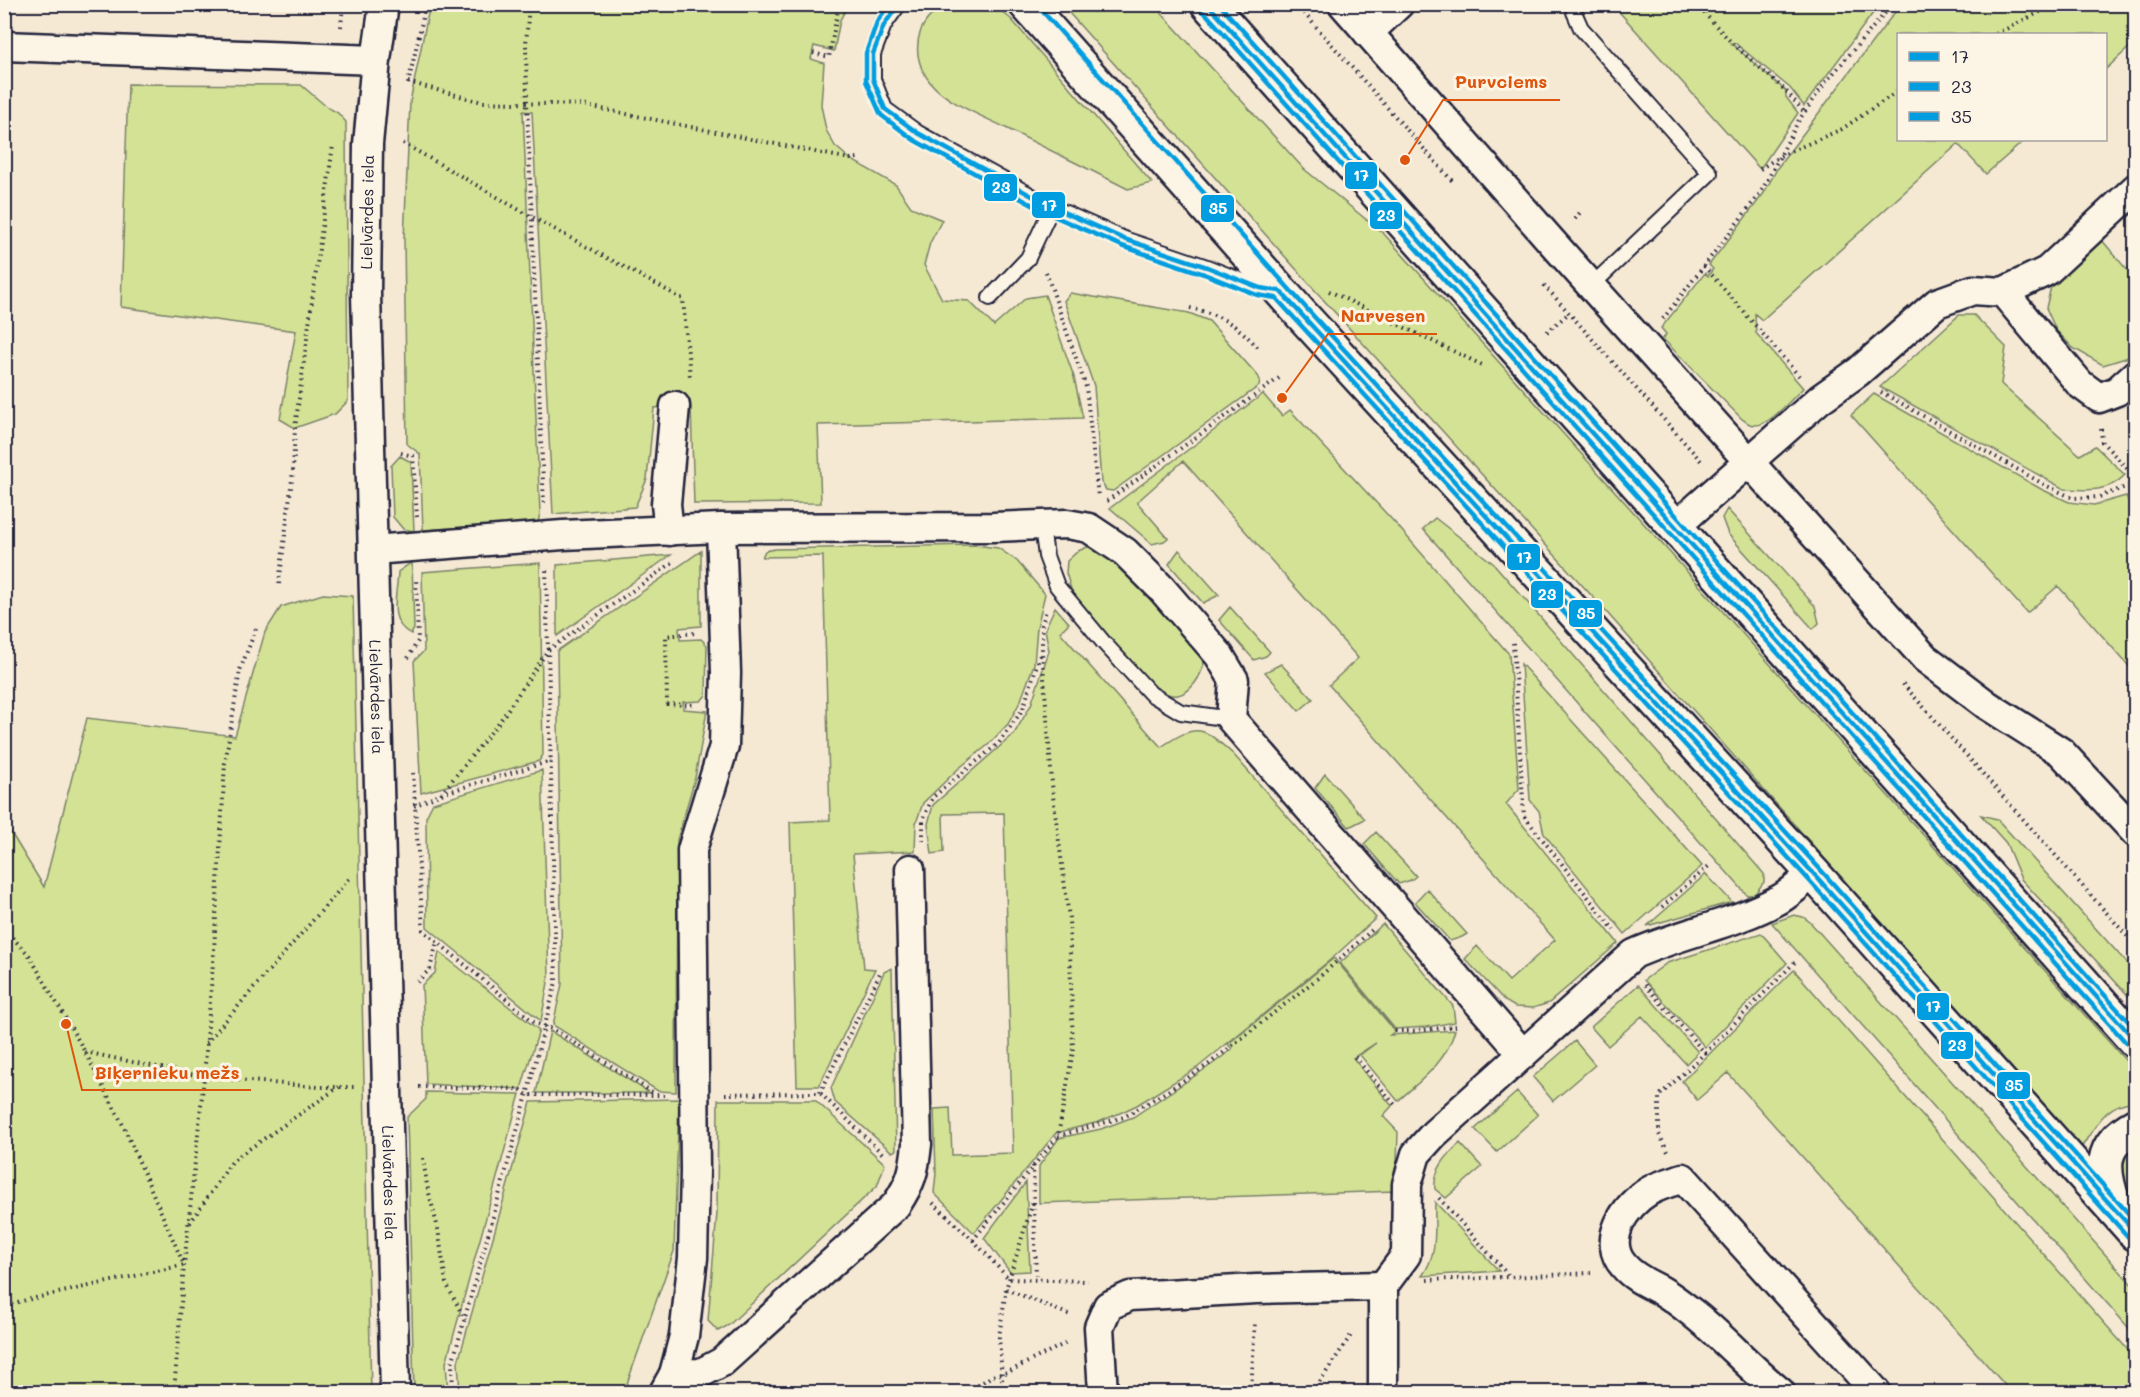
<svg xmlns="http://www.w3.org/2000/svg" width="2140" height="1397" font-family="Mali,sans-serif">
<rect width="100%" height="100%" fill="#f5e9d4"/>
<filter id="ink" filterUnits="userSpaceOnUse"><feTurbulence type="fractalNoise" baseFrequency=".0167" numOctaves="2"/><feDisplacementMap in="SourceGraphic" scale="12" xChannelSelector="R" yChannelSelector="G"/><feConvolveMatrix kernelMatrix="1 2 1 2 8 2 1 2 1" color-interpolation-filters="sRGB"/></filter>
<g filter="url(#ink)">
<path fill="#d3e295" stroke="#7a8268" stroke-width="1.5" d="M430,4L848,5L840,20L834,51L814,46L811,59L824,63L821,105L826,130L835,146L850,159L896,185L911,207L942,220L930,243L924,265L942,299L969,301L994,326L1026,298L1045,295L1074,377L1083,418L818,425L821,503L694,504L691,407L675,406L654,408L647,479L635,507L553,514L532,112L523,111L540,513L538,523L423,530L420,454L407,444L404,239L410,102Z
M992,4L1011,19L1152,183L1128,189C1087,168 1045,148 1004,127C980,115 947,103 930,82C918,67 914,48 921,30C935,0 963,4 992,4Z
M1901,4L2135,5V42L2106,69V34H1898V140H2025L1986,174L1958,144L1762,320L1755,314L1756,333L1803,388C1792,398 1769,427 1754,425C1749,425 1745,421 1741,418L1663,339L1666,334L1661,328L1705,273L1708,276L1713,269L1709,265L1764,193L1778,167Z
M1062,5H1154L1304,169L1384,234L2135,1071V1101C2105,1104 2097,1124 2081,1148L1601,606L1320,296Z
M1613,5H1879L1804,106L1790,88L1735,43H1731L1786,91V97L1798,113L1760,169Z
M128,84L301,85L327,107L338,113L346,122L348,401L335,414L295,428L280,419L296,331L121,307Z
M2101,239L2127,270L2135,262V352L2129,357L2103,365L2073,348L2056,330L2046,308L2052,282Z
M1070,293L1189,313L1209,321L1258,376L1260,380L1259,386L1113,491L1106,490L1101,482L1094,386L1064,301Z
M1959,315H1974L2006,347L2001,384L2080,455L2095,446L2125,475C2108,493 2086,490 2064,489L1880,387Z
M1263,394L1282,416L1290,410L1396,524L1509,654L1519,789L1506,804L1618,943L1549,1003L1533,1008L1515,1007L1505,1001L1465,959L1477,946L1509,981L1555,940L1329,685L1358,658L1183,461L1137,502L1168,538L1164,541L1152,544L1110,508Z
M1874,394L2041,489L2069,502L2094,505L2126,496L2135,515V673L2058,586L2027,613L1851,415Z
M400,456L411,462L414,531L403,529L393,517L391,466Z
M1727,509L1815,606L1819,623L1813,629L1728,534L1722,518Z
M1435,518L1494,564L1764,874V882L1754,895H1747L1423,529Z
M974,545L998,548L1017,561L1045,594L1037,627L1034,664L1021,700L1008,724L988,745L958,769L923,803L916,823L915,851L853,854L864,968L875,969L819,1086H797L790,822L830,820L823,556L762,557L765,551L775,549Z
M1092,545L1110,552L1195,649L1204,663C1201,676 1192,692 1178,695C1170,697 1161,691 1155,688L1074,599L1066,573L1067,561L1078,551Z
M1179,550L1219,595L1203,603L1169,564Z
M701,551V626L679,628L680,640L701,639L707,645L706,695L701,701L683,702V709L707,711L695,778L677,840L676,1092L658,1091L553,1025L562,984L557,651Z
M671,555L557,636V565Z
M412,562L414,629L411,634C387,622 397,596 398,572Z
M540,563L543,755L539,761L421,793L414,661L424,651L422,572Z
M323,594L353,596L371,1392H5V823L44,887L87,718L235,736L265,632L281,607Z
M1055,607L1069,623L1060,632L1161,747C1198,722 1203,727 1234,755L1376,918L1335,956L1197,1068L1137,1105L1120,1113L1099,1122L1056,1133L974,1233L934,1193L936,1173L934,1109L950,1108L952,1155L1013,1153L1004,813L943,814L944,852L932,854L928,824L933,805L1014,734L1031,705L1049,651L1045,629Z
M1230,607L1270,652L1266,656L1254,660L1219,620Z
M1281,664L1313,699L1299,711L1265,672Z
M1521,664L1702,866L1625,934L1544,834L1539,811L1530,800Z
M542,770L549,977L541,1021L427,927L426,817L433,803Z
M1325,774L1365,819L1349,827L1315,788Z
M1981,815L1997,819L2135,972V1003L2021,879L2006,843Z
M1376,832L1416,876L1411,880L1399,884L1364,844Z
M1706,874L1732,902L1647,926Z
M1427,889L1467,934L1462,937L1450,941L1415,902Z
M1794,915L1803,917L1810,922L2135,1288V1335L1772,923Z
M1383,924L1453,1006L1455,1022L1427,1027L1395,1029L1340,963Z
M1761,933L1787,963L1705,1047L1644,980L1667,963Z
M439,952L539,1030L521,1089L426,1084L422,985L435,973Z
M1334,958L1395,1031L1390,1035L1455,1030C1446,1063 1422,1079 1398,1101L1360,1055L1376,1043L1353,1058L1392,1106L1383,1116L1398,1132L1396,1191L1039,1203V1166L1059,1138L1101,1129L1133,1117L1214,1063L1232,1049L1228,1044Z
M892,968L896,1150L892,1152L835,1102L831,1088L884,972Z
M1794,970L2135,1358V1392H2011L1728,1073L1697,1100L1682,1081Z
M1638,985L1698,1052L1686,1064L1642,1016L1608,1046L1591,1027Z
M550,1031L650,1093H536Z
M1575,1041L1595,1065L1553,1101L1533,1077Z
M426,1092L520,1094L446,1363L448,1392H414L407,1117L426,1099Z
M1517,1092L1538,1115L1497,1152L1475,1129Z
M679,1099L674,1251L624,1392H460L458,1362L531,1102Z
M718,1100H815L885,1164L877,1186L729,1325L718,1331L708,1321L717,1213Z
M2135,1141V1208L2124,1195L2120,1157Z
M1460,1143L1482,1167L1446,1198L1435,1189C1433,1170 1447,1155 1460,1143Z
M1026,1182L1030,1271L1010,1272L984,1238Z
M1435,1202L1499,1271L1422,1276C1439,1253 1434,1228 1435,1202Z"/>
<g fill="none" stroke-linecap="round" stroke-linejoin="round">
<g stroke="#22223b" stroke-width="18">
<path id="lane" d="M899,4L884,25L873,54V79L885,109L918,133L1052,207L1083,221L1124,239L1207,267L1260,288L1272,290
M1575,4L1574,12L1581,28L1710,173L1591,286
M990,298L1028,258L1052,207
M1042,527L1046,556L1057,586L1104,643L1151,694L1181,712L1231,719"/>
</g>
<g stroke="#22223b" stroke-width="33">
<g id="street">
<path id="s1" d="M384,4L376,60L368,144L366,294L395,1392"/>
<path d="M1343,4L1551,241L1925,658L1987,705L2061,752L2136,833"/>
<path d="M1368,33L1399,4"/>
<path d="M4,46L376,60"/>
<path d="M2003,292L2080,384L2099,398L2117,391L2136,374"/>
<path d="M1676,526L1820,399L1858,372L1937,303L1973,290L2003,292L2047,271L2136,188"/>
<path d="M669,531L666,504L675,406"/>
<path d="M373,550L563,535L721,528L993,527L1067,524L1089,528L1125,552L1161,588L1219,655L1234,680L1231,719L1523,1054L1634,954C1681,933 1735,924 1780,899C1792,892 1802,882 1813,873"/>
<path d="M674,1374L701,1373L722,1362L896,1205C912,1181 914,1172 917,1144L910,869"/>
<path d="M664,1392L674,1374L684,1336L693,1258L695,1171L692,850L724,746L726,673L721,528"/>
<path d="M1103,1392L1099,1327L1108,1306L1130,1296L1256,1289L1383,1286"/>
<path d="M1383,1392V1286L1406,1255L1407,1184L1416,1154L1434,1134L1523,1054"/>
<path d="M1780,1392C1750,1368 1725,1339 1695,1315C1685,1307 1674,1298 1662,1291C1649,1284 1634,1278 1624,1266C1601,1241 1625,1205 1649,1191C1659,1185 1672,1182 1683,1178L1876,1392"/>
</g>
</g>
<g stroke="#22223b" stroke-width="38">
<path id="secondary" d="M1026,4L1301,314L1813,873L2136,1234
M1208,4L2136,1042
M2114,1205C2102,1170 2098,1145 2136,1125"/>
</g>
<path stroke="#22223b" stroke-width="4" stroke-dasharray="1.5 4.5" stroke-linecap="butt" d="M529,4L526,44L527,104L544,506
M1296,4L1454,183
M1696,4L1731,42L1786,91L1804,112
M341,27L343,4
M1996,34L2056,4
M813,53L829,57L839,4
M408,82L482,102L582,105L850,159L858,158
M408,84L426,4
M403,143L532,217L683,299L690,377
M1760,169L1780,156L1842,129L1898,91
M1575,219L1582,210
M1704,266L1799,376
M1046,272L1086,387L1098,497
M1544,285L1701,461
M1329,291L1482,365
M1190,308C1222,315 1239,326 1260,350
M1663,319L1761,192L1799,120L1825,83L1893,4
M1547,332L1569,313
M1881,392L2045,485L2073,498L2099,497L2128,486
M2101,429L2102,442L2136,478
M401,453L413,456L417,517
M2136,480L2128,486L2136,500
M1107,501L1282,376
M279,584L293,471L295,428L333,145
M694,633L666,636L667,704L695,705
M1513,643L1524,816L1614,930
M408,658L418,641L416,578
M1903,684L2136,946
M413,773L423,930L535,1023L553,1029L655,1094
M441,794L500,721L548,650L672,563
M414,806L441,794L551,761
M923,841V819L933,797L999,743L1023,709L1040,655
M1662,907L1710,865
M4,929L29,955L85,1052L123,1125L184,1265L4,1305
M417,982L430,969L437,941
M1645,985L1705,1053L1659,1096V1134L1668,1152
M1395,1031H1417L1456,1026
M206,1043L349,879
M85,1052L204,1077L318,1087H357
M1705,1053L1795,962
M1355,1057L1395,1105
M419,1087L520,1089L527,1095H664
M820,1093L880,973
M725,1094L820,1093L885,1156
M1058,1136L1124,1117L1169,1090L1209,1064L1318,978L1372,930
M423,1158L427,1185L438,1229L446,1283L465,1320
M1033,1166L1036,1280
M1439,1198L1510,1277L1591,1273
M933,1203L973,1240L1058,1136L1073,1051L1069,918L1053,796L1042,652V625L1046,610
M190,1223L233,1160L339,1087
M973,1240L1009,1279L1088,1281
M1427,1280L1509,1277
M1006,1289L1070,1315
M174,1392L184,1265L204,1077L214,950L225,763L240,670L257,626
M453,1392L452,1364L527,1095L556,982L546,567
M968,1392L992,1376L1008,1372L1068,1342
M1003,1392L999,1337L1006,1289L1033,1202
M1251,1392L1255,1321
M1313,1392L1351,1335"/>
<use href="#lane" stroke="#fcf5e5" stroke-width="14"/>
<use href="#street" stroke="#fcf5e5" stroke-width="28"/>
<use href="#secondary" stroke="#fcf5e5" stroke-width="33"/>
<g stroke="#fcf5e5" stroke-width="9">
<path id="bus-1" d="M899,4L884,25L873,54V79L885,109L918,133L1052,207L1124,239L1207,267L1260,288L1280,291L1813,873L2136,1233
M1205,4L1212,9L2136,1041"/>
</g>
<g stroke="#fcf5e5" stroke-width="9">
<path id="bus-2" d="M889,4L877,22L866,53V81L881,115L914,140L1049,214L1122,246L1204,274L1257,295L1276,298L1807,878L2130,1239
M1200,10L1207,15L2130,1047"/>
</g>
<g stroke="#fcf5e5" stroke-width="9">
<path id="bus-3" d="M1036,4L1307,309L1819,868L2136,1222
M1219,4L2136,1030"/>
</g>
<use href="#bus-1" stroke="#009de0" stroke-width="4.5"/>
<use href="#bus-2" stroke="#009de0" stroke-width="4.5"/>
<use href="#bus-3" stroke="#009de0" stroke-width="4.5"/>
</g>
</g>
<g text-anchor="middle" stroke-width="6" stroke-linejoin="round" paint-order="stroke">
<g font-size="16" fill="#22223b" stroke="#fcf5e5">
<text transform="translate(367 212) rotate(-89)" y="6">Lielvārdes iela</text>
<text dy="6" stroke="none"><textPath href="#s1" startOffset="694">Lielvārdes iela</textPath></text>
<text dy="6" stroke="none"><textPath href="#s1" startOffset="1180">Lielvārdes iela</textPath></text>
</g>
</g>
<path fill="none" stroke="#de560e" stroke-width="2" d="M1405 160L1443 100H1560M1282 398L1328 334H1437M66 1024L82 1090H251"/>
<g fill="#de560e" stroke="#fcf5e5" stroke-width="2">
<circle cx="1405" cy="160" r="6"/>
<circle cx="1282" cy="398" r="6"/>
<circle cx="66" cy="1024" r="6"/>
</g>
<g font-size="18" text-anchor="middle" font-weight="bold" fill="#de560e" stroke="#fcf5e5" stroke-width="6" stroke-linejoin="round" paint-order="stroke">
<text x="1501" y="88">Purvciems</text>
<text x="1383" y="322">Narvesen</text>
<text x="167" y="1079">Biķernieku mežs</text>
</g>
<g stroke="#fcf5e5" stroke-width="2">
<rect x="1344" y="161" width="34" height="29" rx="6" fill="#009de0"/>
<rect x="983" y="173" width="35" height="29" rx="6" fill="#009de0"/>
<rect x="1031" y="191" width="35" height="28" rx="6" fill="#009de0"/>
<rect x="1200" y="194" width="35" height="29" rx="6" fill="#009de0"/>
<rect x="1369" y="201" width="34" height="29" rx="6" fill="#009de0"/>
<rect x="1506" y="543" width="35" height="28" rx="6" fill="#009de0"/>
<rect x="1530" y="580" width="34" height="29" rx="6" fill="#009de0"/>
<rect x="1568" y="599" width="35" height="29" rx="6" fill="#009de0"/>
<rect x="1916" y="992" width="34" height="29" rx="6" fill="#009de0"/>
<rect x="1940" y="1031" width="34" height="29" rx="6" fill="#009de0"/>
<rect x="1996" y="1071" width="35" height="29" rx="6" fill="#009de0"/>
</g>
<g font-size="16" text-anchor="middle" font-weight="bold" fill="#fff">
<text x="1361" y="181">17</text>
<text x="1001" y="193">23</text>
<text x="1049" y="211">17</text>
<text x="1218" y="214">35</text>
<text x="1386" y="221">23</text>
<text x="1524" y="563">17</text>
<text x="1547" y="600">23</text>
<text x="1586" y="619">35</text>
<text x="1933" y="1012">17</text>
<text x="1957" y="1051">23</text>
<text x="2014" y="1091">35</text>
</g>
<rect width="2140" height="1397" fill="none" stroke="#fcf5e5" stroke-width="24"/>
<rect x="12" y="12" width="2116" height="1373" fill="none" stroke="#22223b" stroke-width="2" filter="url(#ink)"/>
<rect x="1897" y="33" width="210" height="108" fill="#fcf5e5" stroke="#a5a1a1" stroke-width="1.5"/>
<rect x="1909" y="52" width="30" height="9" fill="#009de0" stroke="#a5a1a1" stroke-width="1.5"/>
<text x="1951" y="63" font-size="18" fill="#22223b">17</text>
<rect x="1909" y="82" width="30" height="9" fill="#009de0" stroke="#a5a1a1" stroke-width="1.5"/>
<text x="1951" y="93" font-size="18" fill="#22223b">23</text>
<rect x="1909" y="112" width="30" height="9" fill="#009de0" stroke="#a5a1a1" stroke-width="1.5"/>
<text x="1951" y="123" font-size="18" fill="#22223b">35</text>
</svg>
